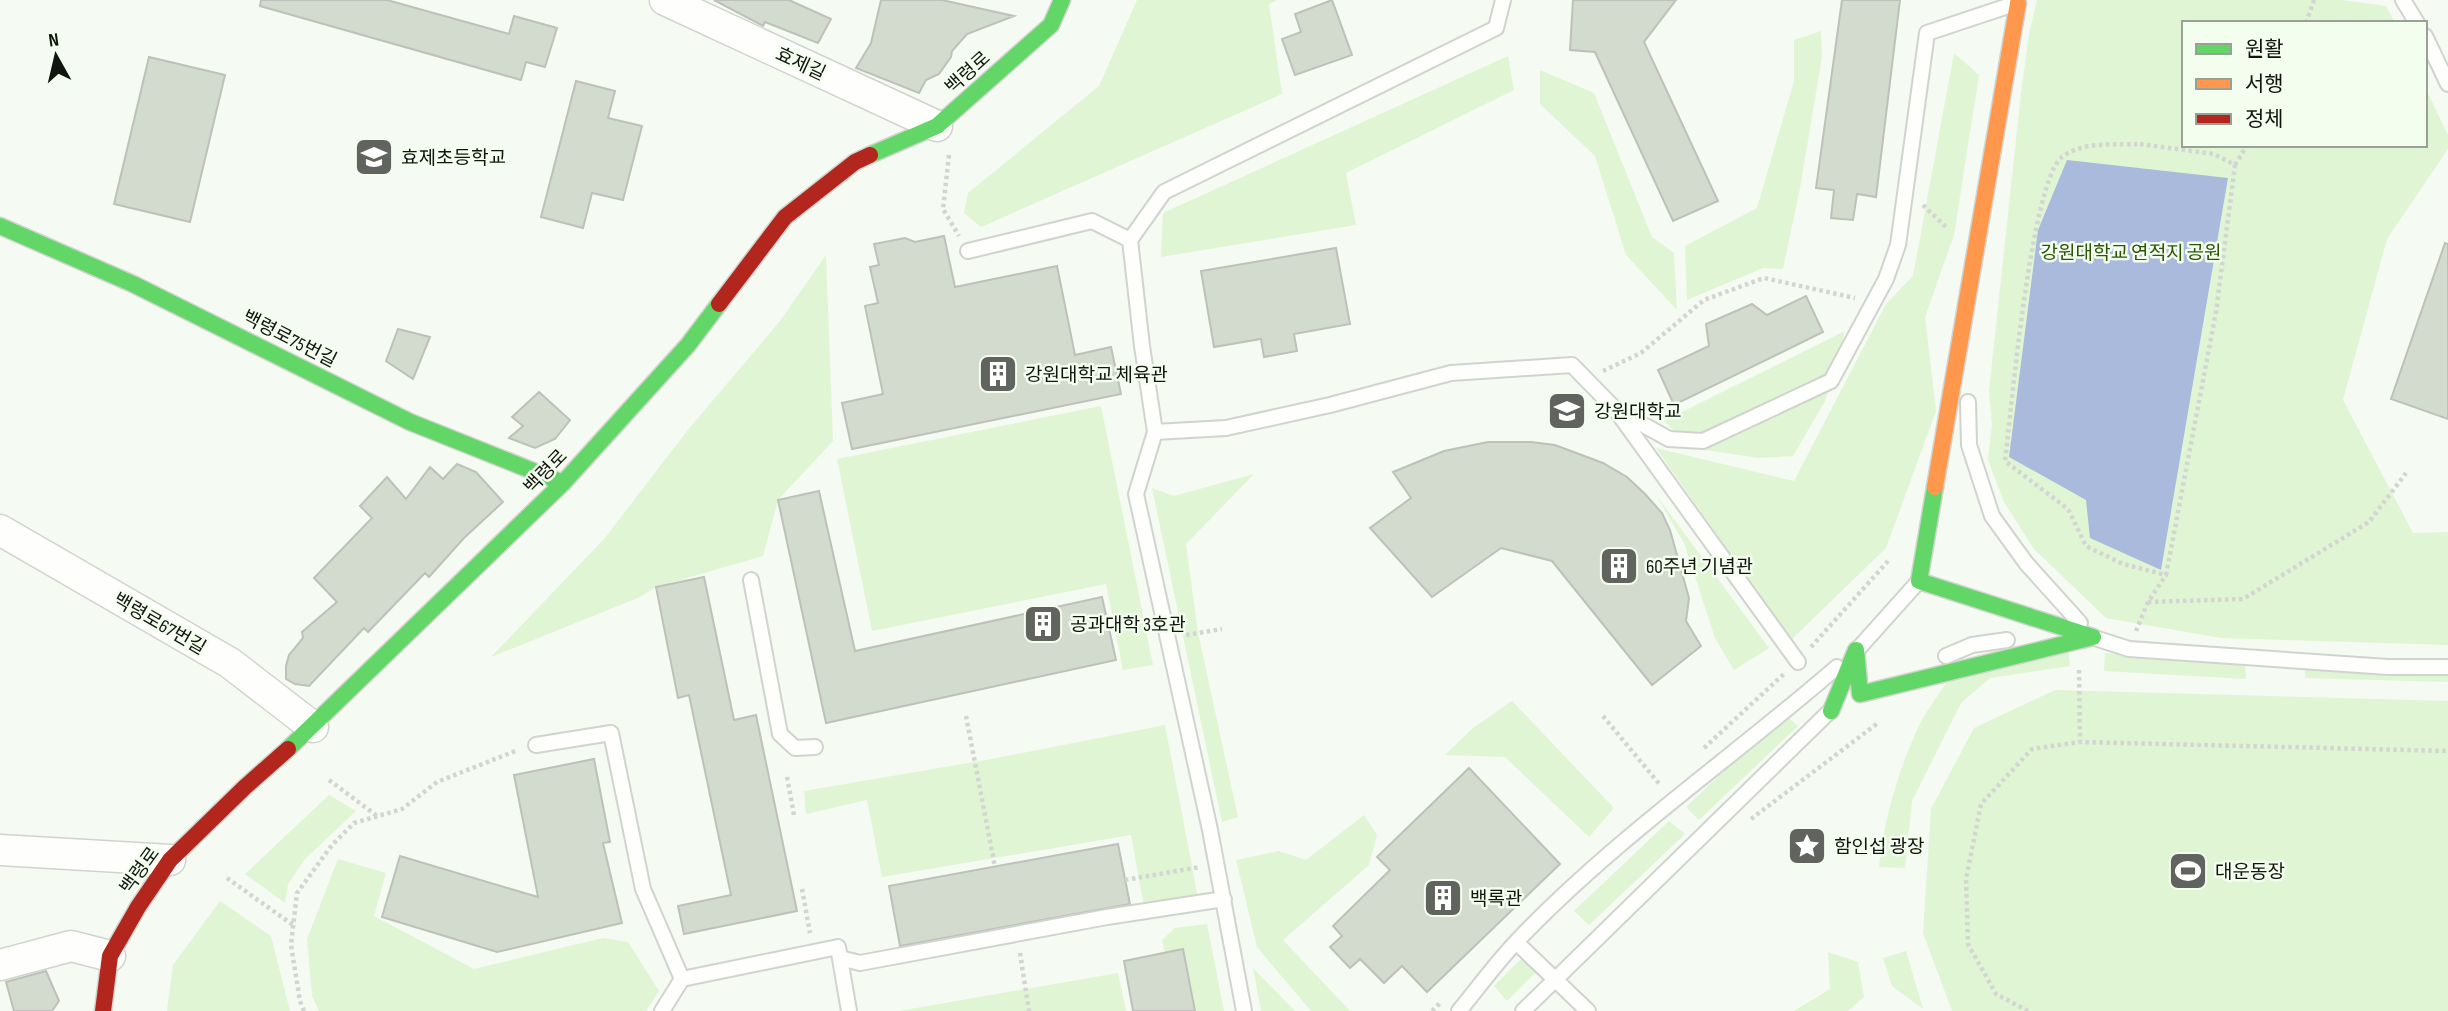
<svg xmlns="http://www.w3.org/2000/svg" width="2448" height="1011" font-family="'Sofia Sans Condensed','Noto Sans KR',sans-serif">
<rect width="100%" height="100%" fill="#f5faf2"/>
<path fill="#e0f5d4" d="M1137,0H1277L1269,4L1282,94L981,227L964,213L968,193L1099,86Z
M2037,0H2341L2386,6L2395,23H2184V145H2425V87L2448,135V149L2387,239L2343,400L2413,533L2448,532V645L2221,638L2106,618L2034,549L2004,502L1988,460L1992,425L1989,391L2021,93L2029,34Z
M1821,31L1822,57L1800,188L1783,269L1763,268L1687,300L1685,246L1757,208L1794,81V40Z
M1954,53L1979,75L1954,235L1925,317L1936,411L1886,548L1791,640L1656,448L1794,481L1886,304L1913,276Z
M1508,56L1514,90L1346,173L1356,225L1161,257L1163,213Z
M1540,70L1594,93L1652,237L1674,253L1677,310L1626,255L1595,156L1540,104Z
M826,255L833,441L778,500L763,556L656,587L640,597L491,657L605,538L687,431L780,321Z
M1845,331L1825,401L1793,456L1758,458L1693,448L1664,421Z
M1101,406L1153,665L1123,670L1106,584L872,631L837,459Z
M1254,474L1186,544L1198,633L1238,817L1222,822L1152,488L1174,496Z
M1656,495L1769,648L1734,670L1715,638L1684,543Z
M2068,646L2070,666L1990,678L1961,703L1912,801L1905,868L1879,867C1884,820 1897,774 1917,730C1925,712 1938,696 1949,679Z
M2105,653L2245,662L2246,679L2104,671Z
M2305,668L2448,674V682L2305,678Z
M2055,690L2448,701V1011H1952L1923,933L1931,809L1974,728Z
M1512,701L1614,808L1589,837L1505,757L1445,755L1473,728Z
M1784,714L1798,726L1699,820L1686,807Z
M1165,725L1199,903L1145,912L1131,835L882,877L867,800L806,814L804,791L986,760Z
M329,795L356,811L304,860L288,884L285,903L245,874Z
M1364,815L1377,835L1369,865L1283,940L1350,1011H1311L1257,947L1236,860L1279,851L1306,860Z
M1669,821L1685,834L1589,925L1574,911Z
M338,859L386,873L374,916L474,969L603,938L628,942L659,991L646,1011H319L312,996L307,939Z
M220,901L271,936L290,1011H167L173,965Z
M1207,924L1224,1011H1195L1184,950L1165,953L1162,940L1175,928Z
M1906,951L1923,1009L1892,986L1883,958Z
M1828,952L1858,962L1864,997L1848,1011H1794L1830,989Z
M1522,958L1538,970L1507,1001L1494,986Z
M1253,968L1295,1011H1261Z
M1118,973L1126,1011H899Z"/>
<path fill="#a9badc" d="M2067,160L2228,178L2161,570L2090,538L2086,500L2009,457L2038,230Z"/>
<path fill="#d2dbcd" stroke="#bdc1ba" stroke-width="2" d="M261,0H387L509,34L514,16L557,28L545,67L526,62L521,80L260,6Z
M714,0H789L831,19L818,43L765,22L763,26Z
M881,0H942L1014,16L967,34L952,51L951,57L939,74L926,80L919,93L856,68L871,43Z
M1332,0L1352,55L1295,75L1282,39L1301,32L1295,14Z
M1573,0H1676L1644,42L1718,201L1673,221L1595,52L1570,50Z
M1842,0H1900L1876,197L1857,194L1853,220L1831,218L1834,190L1816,188Z
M149,57L225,75L190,222L114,204Z
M576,81L615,91L608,118L642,126L623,200L592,193L583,228L541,217Z
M944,236L955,287L1057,266L1075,355L1111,347L1121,394L852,449L842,403L883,394L865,306L878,303L870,267L879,265L874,244L905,238L915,242Z
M2445,243L2448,244V419L2391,399Z
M1336,248L1350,324L1294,334L1297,351L1264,357L1261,339L1214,347L1201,271Z
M1806,296L1823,332L1674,405L1658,370L1709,346L1706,324L1752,304L1767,315Z
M398,329L430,337L413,379L386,361Z
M539,392L570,420L555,439L535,448L509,438L523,426L512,417Z
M1488,442H1531L1555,445L1603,463L1627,477L1645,494L1662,513L1670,530L1689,598L1686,621L1701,646L1652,685L1552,561L1501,548L1432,597L1370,528L1411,498L1393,472L1444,451Z
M457,464L476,472L503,502L464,538L429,577L425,573L368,632L364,628L309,686L295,684L286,679V666L289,655L303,638L302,632L337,602L314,578L372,518L360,506L387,477L406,499L430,467L443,479Z
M819,491L855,651L1102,597L1116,660L826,723L778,500Z
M704,577L734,720L756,715L797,911L684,934L678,906L731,895L689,695L678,698L656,587Z
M594,759L610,842L603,843L622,923L497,952L382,917L400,856L538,897L514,775Z
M1469,768L1560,864L1427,992L1402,966L1384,983L1360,959L1350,968L1330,947L1342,936L1333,926L1390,870L1377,857Z
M1118,844L1130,904L900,946L889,886Z
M1183,949L1195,1011H1133L1124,961Z
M46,971L59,1001L52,1011H14L6,982Z"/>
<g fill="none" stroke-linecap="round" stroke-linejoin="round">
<g stroke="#d0d4ce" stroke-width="18">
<path id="lane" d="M2403,0L2417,23
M2425,36L2448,84
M968,251L1092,221L1130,240
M1968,402L1969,445L1992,516L2026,563L2080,623
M1620,412L1669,439L1703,441L1831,381L1886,279L1898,245L1927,33L2014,4
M1155,432L1226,428L1330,405L1451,373L1572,365L1615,409L1798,662
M751,580L780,734L795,748L815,747
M2095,638L2129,649L2388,667H2448
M1858,649L1919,581
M1946,656L1972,645L2007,640
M536,745L611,733L643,889L682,979
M1516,942L1588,1011
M840,958L860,963L1107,917L1224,899
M662,1011L682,979L838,947L849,1011
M1244,1011L1210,830L1136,494L1155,432L1142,346L1130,240L1164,192L1496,28L1503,0
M1459,1011C1478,988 1496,963 1517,941C1614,839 1731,759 1837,667
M1523,1011L1830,711"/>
</g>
<g stroke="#d0d4ce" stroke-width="33">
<path id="street" d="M665,0L937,126
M0,530L230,663L313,727
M0,850L170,860
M0,965L71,946L110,956"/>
</g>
<g stroke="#d0d4ce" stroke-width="19">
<path id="fast" d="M870,155L937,126L1051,25L1062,0
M0,226L133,284L410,422L563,483
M1831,711L1856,650L1860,694L2093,637L1919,581L1935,487
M288,749L563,483L688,345L719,304"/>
</g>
<g stroke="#d0d4ce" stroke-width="19">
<path id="slow" d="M1935,487L2018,3"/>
</g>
<g stroke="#d0d4ce" stroke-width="19">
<path id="jam" d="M719,304L785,217L855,162L870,155
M103,1011L110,956L138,907L170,860L245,787L288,749"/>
</g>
<path stroke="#d3d5d2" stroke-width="4.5" stroke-dasharray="3.5 3.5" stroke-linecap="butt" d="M2306,23L2314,0
M2140,144L2214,154L2235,165L2216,312L2166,575L2123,564L2086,546L2068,509L2005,461C2011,412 2031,181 2062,157C2083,141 2115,145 2140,144Z
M949,155L943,209L959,236
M2235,165L2247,145
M1923,205L1947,228
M1603,371L1641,353L1704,300L1764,278L1855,298
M2148,602L2243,599L2369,522L2406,473
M2136,631L2148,602L2166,575
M1186,635L1222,629
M1811,647L1889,560
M2079,670L2080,742
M966,716L995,867
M1603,716L1661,786
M1704,748L1785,673
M787,777L794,815
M329,780L377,816
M1751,819L1878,723
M227,878L293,925
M1125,880L1200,867
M802,889L810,933
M1020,953L1029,1011
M304,1011L300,1001L291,945L297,893L332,845L354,823L402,809L437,782L518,750
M1432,1011L1441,1002
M2028,1011L1996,994L1968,944L1966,879L1981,804L2032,749L2080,742L2448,751"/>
<use href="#lane" stroke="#fefefd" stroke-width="14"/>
<use href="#street" stroke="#fefefd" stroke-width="30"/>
<use href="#fast" stroke="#63d668" stroke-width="16"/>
<use href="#slow" stroke="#ff974d" stroke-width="16"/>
<use href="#jam" stroke="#b3261e" stroke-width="16"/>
</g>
<defs>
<g id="school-square" transform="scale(2.0125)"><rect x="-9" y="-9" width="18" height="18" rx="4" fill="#61645e" stroke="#f4feef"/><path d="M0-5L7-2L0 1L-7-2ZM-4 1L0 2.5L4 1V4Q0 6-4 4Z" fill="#fff"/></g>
<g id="building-square" transform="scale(2.0125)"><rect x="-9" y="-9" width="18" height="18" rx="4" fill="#61645e" stroke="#f4feef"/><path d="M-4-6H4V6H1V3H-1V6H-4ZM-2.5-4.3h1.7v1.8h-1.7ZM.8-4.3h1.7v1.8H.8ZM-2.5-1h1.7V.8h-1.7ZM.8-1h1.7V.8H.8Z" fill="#fff"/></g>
<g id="university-square" transform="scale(2.0125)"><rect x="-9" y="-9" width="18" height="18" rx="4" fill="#61645e" stroke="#f4feef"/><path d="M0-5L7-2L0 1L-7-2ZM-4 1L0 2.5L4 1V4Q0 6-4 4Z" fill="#fff"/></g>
<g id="sight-square" transform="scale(2.0125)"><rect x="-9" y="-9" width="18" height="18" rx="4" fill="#61645e" stroke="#f4feef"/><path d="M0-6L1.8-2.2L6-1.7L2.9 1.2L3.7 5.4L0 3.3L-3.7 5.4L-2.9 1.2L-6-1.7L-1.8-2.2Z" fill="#fff"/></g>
<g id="stadium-square" transform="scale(2.0125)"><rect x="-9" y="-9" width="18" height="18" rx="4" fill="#61645e" stroke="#f4feef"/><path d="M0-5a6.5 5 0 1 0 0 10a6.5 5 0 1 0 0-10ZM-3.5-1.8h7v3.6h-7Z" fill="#fff"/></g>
</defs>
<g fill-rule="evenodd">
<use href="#school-square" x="374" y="157"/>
<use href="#building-square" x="998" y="374"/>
<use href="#university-square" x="1567" y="411"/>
<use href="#building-square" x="1619" y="566"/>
<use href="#building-square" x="1043" y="624"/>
<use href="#sight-square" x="1807" y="846"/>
<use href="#stadium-square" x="2188" y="871"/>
<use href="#building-square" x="1443" y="898"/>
</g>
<g text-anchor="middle" stroke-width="5" stroke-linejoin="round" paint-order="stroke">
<g font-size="19" fill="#11140f" stroke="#f4feef">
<text transform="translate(801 63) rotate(25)" y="7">효제길</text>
<text transform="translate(967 72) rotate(-42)" y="7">백령로</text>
<text transform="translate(290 338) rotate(27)" y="7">백령로75번길</text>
<text transform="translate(545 471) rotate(-46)" y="7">백령로</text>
<text transform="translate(160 623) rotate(30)" y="7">백령로67번길</text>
<text transform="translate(139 870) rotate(-54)" y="7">백령로</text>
</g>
<g font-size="19" fill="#11140f" stroke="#f4feef" text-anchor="start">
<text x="401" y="164">효제초등학교</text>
<text x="1025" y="381">강원대학교 체육관</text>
<text x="1594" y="418">강원대학교</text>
<text x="1646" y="573">60주년 기념관</text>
<text x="1070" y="631">공과대학 3호관</text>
<text x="1834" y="853">함인섭 광장</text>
<text x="2215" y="878">대운동장</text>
<text x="1470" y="905">백록관</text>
</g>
<g font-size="19" fill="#2b5406" stroke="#f4feef">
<text x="2131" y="259">강원대학교 연적지 공원</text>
</g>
</g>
<rect x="2182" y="21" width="245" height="126" fill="#f4feef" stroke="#99a095" stroke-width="2"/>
<rect x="2196" y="44" width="35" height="10" fill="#63d668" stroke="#99a095" stroke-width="2"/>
<text x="2245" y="56" font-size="21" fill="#11140f">원활</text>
<rect x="2196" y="79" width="35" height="10" fill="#ff974d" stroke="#99a095" stroke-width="2"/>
<text x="2245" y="91" font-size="21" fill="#11140f">서행</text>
<rect x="2196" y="114" width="35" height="10" fill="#b3261e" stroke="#99a095" stroke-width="2"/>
<text x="2245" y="126" font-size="21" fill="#11140f">정체</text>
<g transform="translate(56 56) rotate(352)" stroke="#f4feef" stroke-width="5" paint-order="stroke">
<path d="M0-5L12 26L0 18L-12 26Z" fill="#11140f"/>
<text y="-10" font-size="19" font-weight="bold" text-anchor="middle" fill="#11140f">N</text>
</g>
</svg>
